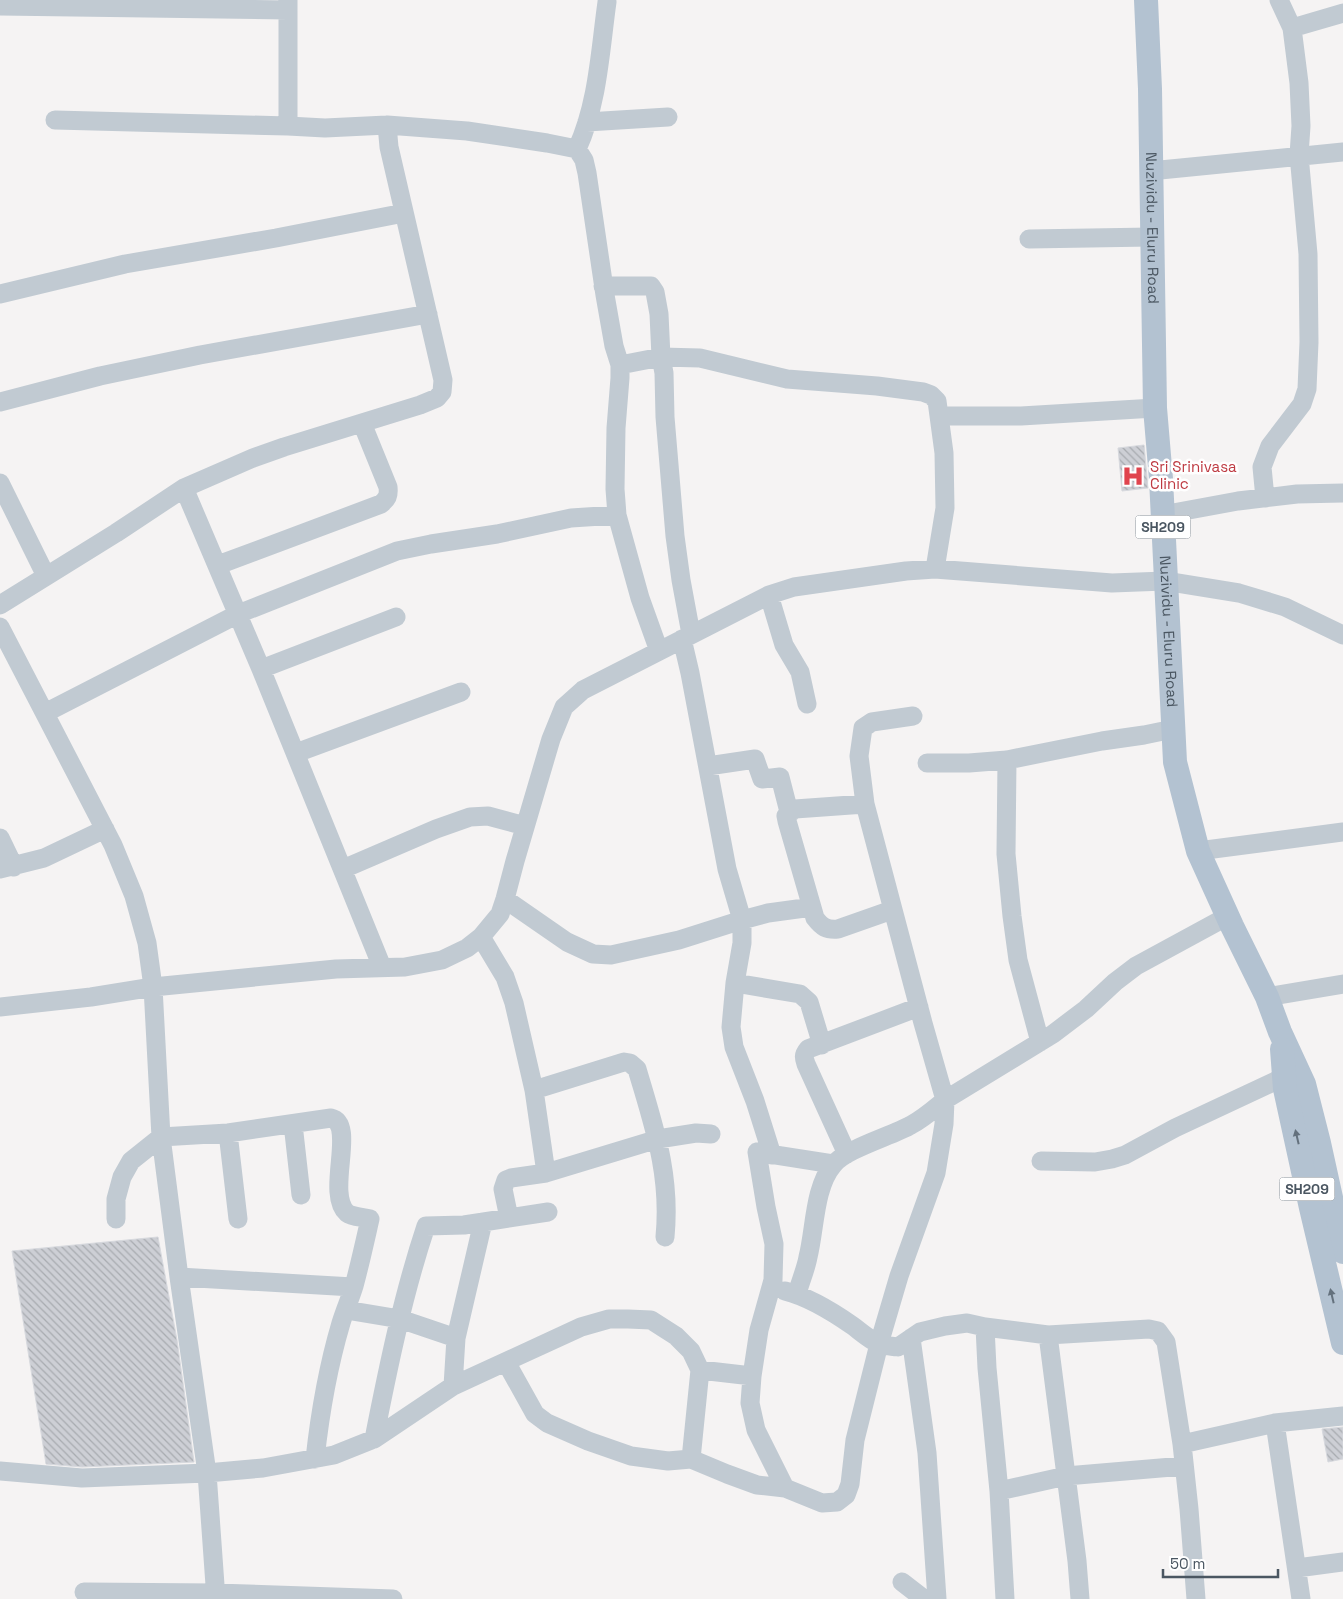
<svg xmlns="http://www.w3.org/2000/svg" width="1343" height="1599" font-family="'Space Grotesk',sans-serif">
<defs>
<pattern id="building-back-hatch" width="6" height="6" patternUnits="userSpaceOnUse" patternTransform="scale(1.25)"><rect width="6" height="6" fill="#cdcfd5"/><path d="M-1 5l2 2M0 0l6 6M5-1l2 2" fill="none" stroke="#a8abb0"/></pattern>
</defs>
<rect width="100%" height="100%" fill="#f5f3f3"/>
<path fill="url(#building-back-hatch)" stroke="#d7d9de" d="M1144,445L1148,488L1122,491L1118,448Z
M158,1237L177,1340L194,1462L82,1467L46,1464L12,1251Z
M1343,1427V1459L1328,1462L1322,1429Z"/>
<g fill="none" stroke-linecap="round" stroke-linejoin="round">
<path stroke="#c1cad2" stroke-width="19" d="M0,6L288,10
M1292,28L1343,13
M55,120L288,126L325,128L387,125L467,131L547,143L577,149L584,160L587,173L605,295L614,346L620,365V378L616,428L615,489L617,515L640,598L659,651
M587,122L668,117
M288,126V0
M577,149C598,103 600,52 607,2
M1150,171L1343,152
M1029,239L1151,237
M603,286H651L655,292L659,314L661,357L664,373L665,417L675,536L681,580L691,634
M0,294L125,264L276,238L404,213
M620,365L661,357L700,358L787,379L877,386L923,392L931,395L937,401L944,453L945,508L935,569
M0,402L100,376L200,355L428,314
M939,416H1021L1155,408
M0,483L46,576
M184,488L261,669L382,967
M1265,498L1262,467L1270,446L1302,404L1307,389L1309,342L1308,254L1299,155L1301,126L1299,83L1292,28L1279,0
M1162,515L1238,501L1297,494L1343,493
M218,565L381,504C387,499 389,496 388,487L362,423
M769,595L784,645L800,672L807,704
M0,605L116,533L184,488L253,458L284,447L420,405L437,398L442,392L443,380L389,147L387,125
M0,627L113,845L134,896L147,943L153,987L161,1137L179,1277L207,1473L263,1468L334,1455L374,1439C388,1368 403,1295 426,1226L464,1225L548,1212
M261,669L396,617
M45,713L238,614L397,551L431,544L497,534L571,518L617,515
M296,753L461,692
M1007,760L1006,854L1012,916L1018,960L1040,1042
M927,763H969L1007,760L1102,741L1144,735L1173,729
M708,766L755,759L762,779L780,777L789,812
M865,804L795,809L786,816L787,821L815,918C822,927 826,930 838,929L892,910
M0,838L14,867
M1198,851L1343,832
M0,869L44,858L105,829
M343,869L436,829L470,817L488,816L525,826
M505,899L567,942L593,954L611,955L679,940L742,920L727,869L690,673L682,639
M812,907L768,913L742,920V943L735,983L800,994L809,1002L822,1045
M481,937L505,977L514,1003L534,1090L546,1173
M735,983L731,1027L734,1047L755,1101L772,1155
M1267,997L1343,984
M0,1007L91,997L153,987L336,969L405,967L442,960L467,948L481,937L500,914L505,899L515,861L551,739L564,707L583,690L769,595L794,587L906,571L935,569L1112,583L1165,581L1239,593L1285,607L1343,635
M534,1090L624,1062L630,1063L637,1069C654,1127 671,1174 665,1237
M293,1124L301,1195
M228,1133L238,1219
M847,1154L806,1064C804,1058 803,1055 808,1049L919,1007
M1041,1161L1095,1162L1112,1159L1125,1155L1175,1128L1284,1077
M509,1218L503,1189L506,1180L511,1178L546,1173L658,1139L696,1133L711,1134
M116,1219V1199L122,1177L131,1161L161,1137L228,1133L331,1118C357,1124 325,1193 347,1213C352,1217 363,1217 370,1219C365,1241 360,1264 354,1286C350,1299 345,1310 341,1323C328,1367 320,1413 315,1459
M179,1277L353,1287
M785,1291C809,1297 833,1312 853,1326C861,1332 870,1340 879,1344C885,1346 892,1346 898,1347L920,1332L945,1326L967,1323L985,1327
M797,1294C800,1282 806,1269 808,1257C815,1230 814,1187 833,1165C845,1149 892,1136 911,1125C924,1118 934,1109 945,1100L1053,1034L1086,1009L1115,982L1136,966L1228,916
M346,1310L400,1319L456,1338
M1048,1335L1077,1561L1080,1599
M911,1338L927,1453L937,1599
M506,1362L535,1414L547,1423L588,1441L631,1456L668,1461L691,1459L727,1474L757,1485L785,1488L822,1503L837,1502L846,1495L850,1484L855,1440L879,1344L899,1276L936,1173L944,1124L945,1100L923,1023L865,804L859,756L863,728L872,722L913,716
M700,1370L752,1376
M453,1386L456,1338L483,1222
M1275,1423L1301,1599
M374,1439L453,1386L581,1327L609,1319H628L651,1320L676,1336L691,1351L700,1370L691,1459
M1182,1444L1166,1342L1158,1331L1149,1329L1048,1335L985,1327L987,1368L999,1491L1066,1476L1184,1466
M0,1471L82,1478L207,1473L216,1599
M785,1488L756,1430L750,1403L752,1376L759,1330L773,1280L774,1244L766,1207L757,1152L833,1164
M999,1491L1005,1599
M1297,1568L1343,1562
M902,1582L924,1599
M84,1592L216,1593L393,1599
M1196,1599L1189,1509L1182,1444L1275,1423L1343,1416"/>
<g stroke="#b3c2d1" stroke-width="24">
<path id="s1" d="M1146,0L1150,89L1155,408L1161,479L1175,762L1198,851L1232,926L1267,997L1280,1032L1304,1084L1319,1143L1343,1252"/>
<path d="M1282,1049L1285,1089L1311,1208L1343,1343"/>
</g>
</g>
<defs><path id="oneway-solid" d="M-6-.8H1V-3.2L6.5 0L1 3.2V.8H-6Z" transform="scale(1.25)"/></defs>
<g fill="#64717d">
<use href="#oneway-solid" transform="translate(1297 1137) rotate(-103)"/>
<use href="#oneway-solid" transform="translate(1332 1296) rotate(-103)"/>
</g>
<defs>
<g id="hospital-bare" transform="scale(1.725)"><path d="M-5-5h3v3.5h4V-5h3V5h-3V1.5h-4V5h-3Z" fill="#e0444e" stroke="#fff" stroke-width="2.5" paint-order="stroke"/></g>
</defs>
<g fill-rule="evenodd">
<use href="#hospital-bare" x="1133" y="476"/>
</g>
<g text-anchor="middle" stroke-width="5" stroke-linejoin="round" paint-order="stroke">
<g fill="#fff" stroke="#808990" stroke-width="1">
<rect x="1135.5" y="515.5" width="55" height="23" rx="4"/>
<rect x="1279.5" y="1177.5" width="55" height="23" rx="4"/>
</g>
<g font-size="14" font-weight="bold" fill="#4a5661">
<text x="1163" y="532">SH209</text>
<text x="1307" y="1194">SH209</text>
</g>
<g font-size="15" fill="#4a5661" stroke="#fff">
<text dy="5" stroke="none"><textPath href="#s1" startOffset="228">Nuzividu - Eluru Road</textPath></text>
<text dy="5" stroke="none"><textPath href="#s1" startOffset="632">Nuzividu - Eluru Road</textPath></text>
</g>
<g font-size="15" fill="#be3a42" stroke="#fff" text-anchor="start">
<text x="1150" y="472">Sri Srinivasa<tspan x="1150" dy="17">Clinic</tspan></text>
</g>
</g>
<path d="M1163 1569v8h115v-8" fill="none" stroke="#4a5661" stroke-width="2.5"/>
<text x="1170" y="1569" font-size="15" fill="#4a5661" stroke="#ffffff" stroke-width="4" paint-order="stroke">50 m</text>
</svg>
